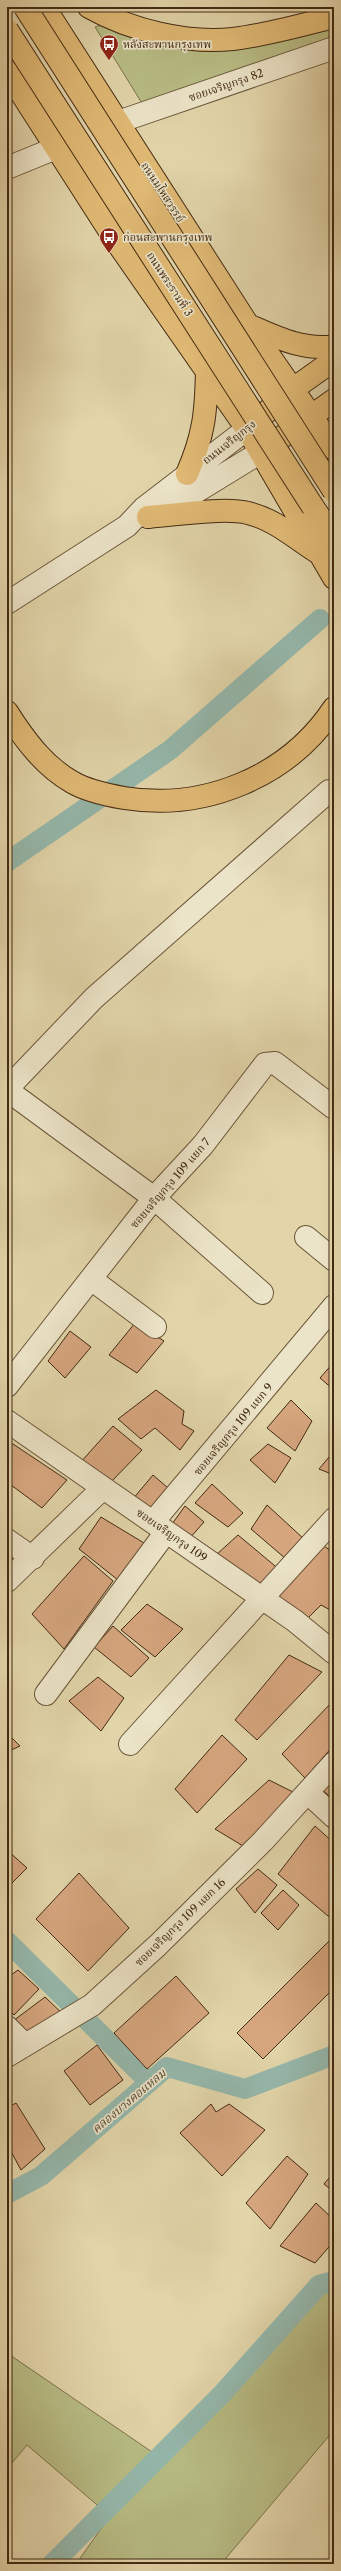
<svg xmlns="http://www.w3.org/2000/svg" width="341" height="2571" font-family="'Libre Caslon Text','Noto Serif Thai',serif">
<rect width="100%" height="100%" fill="#e2d5aa"/>
<filter id="stains"><feTurbulence type="fractalNoise" baseFrequency=".005" numOctaves="4"/><feColorMatrix values="0 0 0 0 .2 0 0 0 0 .09 0 0 0 0 .02 0 0 0 .5 -.17"/></filter>
<radialGradient id="worn" r=".72"><stop offset=".6" stop-color="#630" stop-opacity="0"/><stop offset="1" stop-color="#630" stop-opacity=".3"/></radialGradient>
<path fill="#b8bc85" stroke="#7e734c" d="M334,10V43L143,105L95,27L135,15L159,27L248,33Z
M318,2281L329,2291H334V2430L221,2564H76L110,2516L27,2445L7,2469V2353L155,2454Z"/>
<g fill="none" stroke-linecap="round" stroke-linejoin="round">
<path stroke="#95b8ac" stroke-width="20" d="M7,862L170,750L320,619
M7,1941L149,2082
M7,2194L41,2176L167,2067L245,2089L334,2055
M52,2564L223,2393L319,2285L334,2281"/>
</g>
<path fill="#d6a67f" stroke="#432a13" d="M135,1323L164,1341L137,1373L109,1355Z
M70,1331L91,1347L65,1378L48,1361Z
M334,1362V1390L320,1378Z
M156,1390L184,1411L182,1424L194,1431L180,1450L155,1428L141,1439L118,1419Z
M291,1400L312,1421L295,1451L267,1428Z
M113,1426L142,1450L108,1485L80,1463Z
M7,1440L67,1480L42,1508L7,1482Z
M268,1444L291,1458L275,1483L250,1460Z
M334,1451V1475L319,1469Z
M153,1475L168,1488L150,1515L132,1500Z
M212,1484L243,1513L228,1527L195,1503Z
M267,1505L304,1539L286,1559L251,1529Z
M185,1506L204,1522L189,1539L172,1524Z
M101,1517L144,1543L118,1580L79,1549Z
M238,1535L281,1571L260,1591L216,1555Z
M324,1546L334,1553V1612L321,1605L304,1622L276,1598Z
M84,1556L113,1581L64,1649L32,1614Z
M147,1604L183,1629L155,1657L121,1630Z
M113,1626L149,1658L131,1677L94,1647Z
M289,1655L322,1672L257,1740L235,1720Z
M98,1677L124,1698L101,1731L69,1701Z
M334,1700V1745L305,1778L282,1754Z
M7,1733L20,1746L7,1752Z
M222,1735L247,1759L197,1813L175,1789Z
M334,1769V1800L319,1787Z
M269,1780L293,1792L243,1846L215,1829Z
M315,1826L334,1843V1921L278,1874Z
M7,1850L27,1868L7,1888Z
M258,1869L277,1885L255,1913L236,1889Z
M79,1873L129,1928L88,1971L36,1919Z
M283,1890L299,1905L278,1930L261,1913Z
M334,1936V1988L263,2059L237,2033Z
M18,1970L39,1989L14,2015L7,2008V1978Z
M176,1976L209,2013L147,2069L114,2033Z
M45,1997L65,2016L27,2036L13,2021Z
M97,2045L123,2080L90,2105L64,2071Z
M16,2103L45,2149L21,2170L7,2144V2108Z
M211,2104L216,2112L229,2104L265,2130L222,2176L180,2133Z
M287,2156L308,2174L270,2229L246,2203Z
M334,2172V2192L324,2184Z
M316,2203L334,2220V2241L315,2263L280,2246Z"/>
<g fill="none" stroke-linecap="round" stroke-linejoin="round">
<g stroke="#6b5539" stroke-width="24">
<path id="minor" d="M118,122L334,48
M7,168L56,148
M148,517L189,496L261,452
M7,603L127,526L144,508L247,429
M7,1089L94,998L329,791
M7,1090L154,1198L262,1293
M306,1237L334,1260
M91,1279L155,1327
M7,1386L154,1198L203,1145L265,1064L275,1063L334,1108
M7,1421L295,1621L334,1653
M153,1522L334,1306
M7,1540L33,1558
M7,1581L103,1488
M46,1694L166,1532
M130,1744L334,1519
M308,1793L334,1817
M7,2027L24,2044
M7,2056L92,2005L158,1945L263,1841L334,1763"/>
</g>
<g stroke="#432a13" stroke-width="24">
<path id="major" d="M44,7L248,325L334,449
M89,7C130,30 186,44 233,39C267,35 301,25 334,17
M7,71L118,244L247,429L334,578
M248,325C276,337 303,351 334,346
M247,429L293,389L334,360
M261,452L334,400
M187,474C204,435 206,413 207,371
M313,507L334,538
M148,517C174,515 225,507 248,513C274,519 295,538 317,552
M7,712C24,739 44,766 72,782C87,791 107,795 124,798C205,811 288,777 334,708"/>
</g>
<use href="#minor" stroke="#ece4c8" stroke-width="22"/>
<use href="#major" stroke="#e1ba75" stroke-width="22"/>
<g stroke="#432a13" stroke-width="24" stroke-linecap="butt">
<path id="major-bridge" d="M25,7L334,491
M7,30L313,507"/>
</g>
<use href="#major-bridge" stroke="#e1ba75" stroke-width="22"/>
</g>
<defs>
<g id="bus-pin" transform="scale(1)"><path d="M0 17L-7.5 6A9.5 9.5 0 1 1 7.5 6Z" fill="#8f2418" stroke="#ece4c8"/><path d="M-5-6H5V4H4V6H2V4H-2V6H-4V4H-5ZM-3.5-4V0h7V-4ZM-3.5 1.2v1.5H-2V1.2ZM2 1.2v1.5H3.5V1.2Z" fill="#fff"/></g>
</defs>
<g fill-rule="evenodd">
<use href="#bus-pin" x="109" y="44"/>
<use href="#bus-pin" x="109" y="237"/>
</g>
<g text-anchor="middle" stroke-width="3.5" stroke-linejoin="round" paint-order="stroke">
<g font-size="11" fill="#432a13" stroke="#ece4c8" text-anchor="start">
<text x="123" y="48">หลังสะพานกรุงเทพ</text>
<text x="123" y="241">ก่อนสะพานกรุงเทพ</text>
</g>
<g font-size="11" fill="#432a13" stroke="#ece4c8">
<text transform="translate(226 85) rotate(-19)" y="4">ซอยเจริญกรุง 82</text>
<text transform="translate(163 192) rotate(57)" y="4">ถนนมไหสวรรย์</text>
<text transform="translate(170 284) rotate(57)" y="4">ถนนพระรามที่ 3</text>
<text transform="translate(229 442) rotate(-38)" y="4">ถนนเจริญกรุง</text>
<text transform="translate(170 1183) rotate(-49)" y="4">ซอยเจริญกรุง 109 แยก 7</text>
<text transform="translate(233 1429) rotate(-50)" y="4">ซอยเจริญกรุง 109 แยก 9</text>
<text transform="translate(172 1535) rotate(35)" y="4">ซอยเจริญกรุง 109</text>
<text transform="translate(180 1922) rotate(-44)" y="4">ซอยเจริญกรุง 109 แยก 16</text>
</g>
<g font-size="12" font-style="italic" fill="#534632" stroke="#ece4c8">
<text transform="translate(129 2101) rotate(-40)" y="4">คลองบางคอแหลม</text>
</g>
</g>
<rect width="341" height="2571" fill="none" stroke="#e2d5aa" stroke-width="24"/>
<rect x="8" y="8" width="325" height="2555" fill="none" stroke="#432a13" stroke-width="2"/>
<rect x="12" y="12" width="317" height="2547" fill="none" stroke="#432a13"/>
<rect width="100%" height="100%" filter="url(#stains)"/>
<rect width="100%" height="100%" fill="url(#worn)"/>
</svg>
